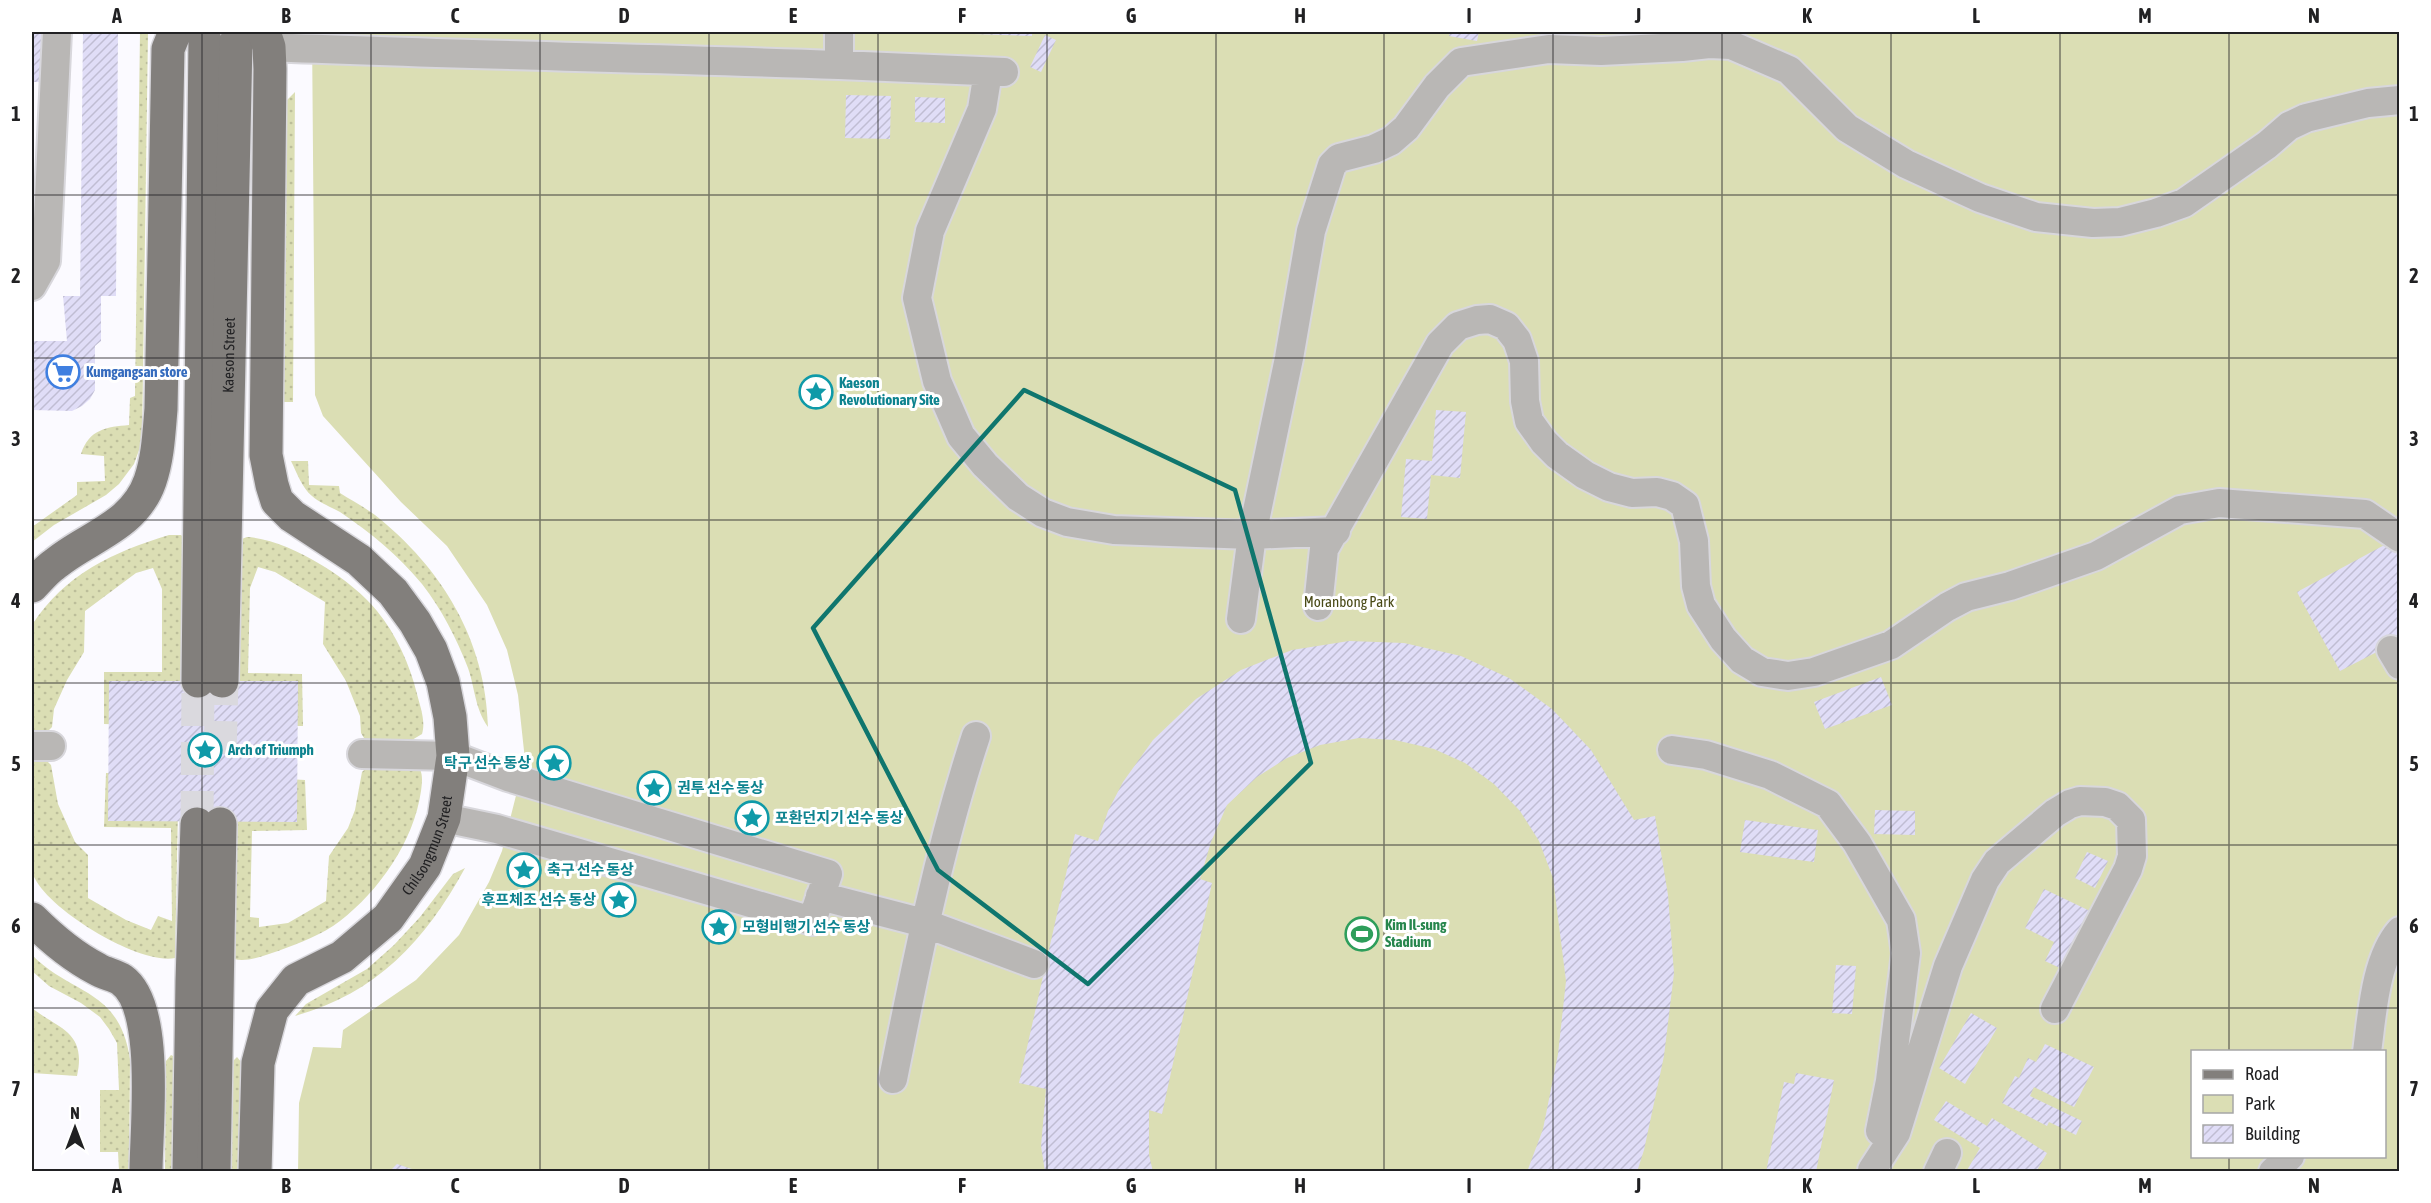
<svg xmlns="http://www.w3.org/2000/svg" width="2431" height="1203" font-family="'Asap Condensed','Noto Sans KR',sans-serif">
<defs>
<pattern id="grass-dots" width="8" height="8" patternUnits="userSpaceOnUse" patternTransform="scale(1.5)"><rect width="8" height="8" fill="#dbdeb4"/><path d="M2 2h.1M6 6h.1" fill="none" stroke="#bcbe9a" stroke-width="1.8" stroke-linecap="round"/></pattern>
<pattern id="building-hatch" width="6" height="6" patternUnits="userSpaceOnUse" patternTransform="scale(1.5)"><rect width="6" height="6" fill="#e0ddf7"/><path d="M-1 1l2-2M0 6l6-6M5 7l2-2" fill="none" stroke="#c0bdd3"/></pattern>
</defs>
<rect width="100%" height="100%" fill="#fbfaff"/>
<path fill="url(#grass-dots)" d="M140,32H148L142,442L134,464L119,484L106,495L54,525L32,542V527L77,495V482L105,481L104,456L81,454C89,429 107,427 129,425L130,398L135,396Z
M295,92L293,402H283L285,102Z
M291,461H308L309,485L339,486L340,493C351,500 364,507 375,515C442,568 486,641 488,727C475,709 475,688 468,668C456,637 442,610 422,584C398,555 371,533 340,512C331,507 320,503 312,496C302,488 297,473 291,461Z
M169,535H181L184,538V689L131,725L104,724V672H162V589L153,568L136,573L85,611L84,652L67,680L54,709L52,727L47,732L32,735V625C65,574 113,552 169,535Z
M247,537C288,539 352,579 377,611C396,634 410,665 417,694C420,706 426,721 422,734L407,743L373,744L364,738L361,733L360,716L346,681L323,644L325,602L275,572L258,567L250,588L248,673L302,674L303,726H288L236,691L239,540Z
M32,756L45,759L51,765L58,804L75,842L88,855V898L126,920L151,930L158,916L172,921L171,828L104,827L106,773L131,774L178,809L175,958C140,966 40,906 32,871C29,862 32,849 32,839C32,811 32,784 32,756Z
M372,763L420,769C423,776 422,783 421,791C414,841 379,891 340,921C322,935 299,943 278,951C266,955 247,963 234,959L232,953L237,811L288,779L305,780L307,830L252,831L250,917L259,918V927L288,923L326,901L329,856L348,828L355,810L362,772Z
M465,868C425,941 377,993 295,1016L306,1004L367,969L394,945L420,917L453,874Z
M32,955C73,996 119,988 130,1059L129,1171H119L118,1152H100V1090H119L117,1043L109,1029L100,1017L81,1003L49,986L32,971Z
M32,1008C58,1029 87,1031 77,1076L32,1073Z
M171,1055L175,1057V1171L165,1172L166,1061Z
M237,1057L242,1063L238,1171L229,1172L232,1062Z"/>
<path fill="#dbdeb4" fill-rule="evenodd" d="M312,32H2399V1171L298,1172L299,1103L313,1047L341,1048L343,1030L416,980L459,935L489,882L502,851L525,760L518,695L507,650L487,605L447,546L401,502L323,416L315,395ZM2192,1052H2384V1156H2192Z"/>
<path fill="url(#building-hatch)" d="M32,32H47L45,82H32Z
M83,32H118L116,296H101V341L95,346V390L90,399L82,406L72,411L32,410L33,341H67L63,296H80Z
M973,32H1032V36L973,34Z
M1450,32H1479L1477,41L1449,36Z
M1045,35L1056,40L1041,72L1030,67Z
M846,95L891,96L890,139L845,138Z
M915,97L945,98V123L915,122Z
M1436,410L1466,412L1460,478L1431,475L1427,519L1401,517L1406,459L1432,461Z
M2390,542L2400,559V640L2340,671L2297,592Z
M1349,641L1404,643L1461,656L1509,678L1552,709L1591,750L1634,820L1655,816L1668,895L1674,973L1664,1056L1644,1150L1637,1172H1527L1543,1129L1558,1054L1566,981L1553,878L1539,841L1520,811L1494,784L1465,763L1434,749L1395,740L1359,738L1320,745L1287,758L1257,777L1227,805L1211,842L1200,879L1212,883L1162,1114L1149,1110V1155L1153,1172H1045L1041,1146L1046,1089L1019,1083L1075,834L1098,841L1108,811L1123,782L1153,740L1196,699L1241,670L1292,650Z
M1881,677L1892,705L1825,729L1814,702Z
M109,681H298L297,822L108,821Z
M1875,810L1915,811V835L1874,834Z
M1745,820L1818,830L1814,862L1740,852Z
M2087,852L2108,861L2095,888L2075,878Z
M2044,889L2090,911L2062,969L2045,961L2054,942L2025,928Z
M1836,965L1856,966L1852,1014L1832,1013Z
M1971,1013L1997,1028L1965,1084L1939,1068Z
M2045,1044L2094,1067L2074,1107L2034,1087L2030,1096L2082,1121L2076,1135L2049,1122L2047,1126L2002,1103L2015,1076L2019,1078L2028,1058L2036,1062Z
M1796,1073L1834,1080L1816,1172H1766L1784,1082L1794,1084Z
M1946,1101L1987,1126L1992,1118L2047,1153L2036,1172H1966L1980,1148L1934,1120Z
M397,1164L418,1171V1172H389Z"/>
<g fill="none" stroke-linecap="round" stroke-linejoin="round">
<path stroke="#dad9de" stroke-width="33" stroke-dasharray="33 16" stroke-linecap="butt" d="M220,754L222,681
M197,824L198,681"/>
<g stroke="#d8d7dc" stroke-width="32">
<path id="minor" d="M269,47C459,55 649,58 839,65V32
M839,65L1004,72
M988,72L982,109L930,231L917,298L937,381L961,436L985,465L1018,497L1043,513L1067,522L1114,530L1252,535L1336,531
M32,286L46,261L57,32
M1318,606L1324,549L1440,344L1458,326L1477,320L1490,319L1506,326L1517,340L1524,361L1525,401L1529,421L1544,442L1557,455L1585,475L1609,487L1632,493L1657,492L1672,496L1685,505L1694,541L1696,586L1701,605L1723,639L1742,660L1762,672L1788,676L1814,672L1891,645L1947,607L1966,597L2010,586L2096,556L2180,510L2219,503L2365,514L2400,538
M1241,619L1252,535L1289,358L1311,231L1332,165L1339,158L1374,149L1391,141L1406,128L1437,86L1461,62L1549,49L1601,51L1682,47L1709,44L1731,45L1789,70L1847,128L1906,164L1980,198L2036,217L2093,223L2120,222L2156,213L2184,203L2267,145L2289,126L2306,118L2368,103L2400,100
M2391,650L2400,665
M32,746H51
M1672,750L1706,755L1770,775L1828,804L1857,843L1901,920L1906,953L1890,1081L1880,1131
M362,754L453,756L508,777L828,874L812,921L497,829L444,818
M820,896L924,923L1034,964
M2367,1052C2372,1016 2375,959 2400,931
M893,1079C916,964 939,848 976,736
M1872,1170L1896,1133L1948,966L1985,880L1997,862L2055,813L2070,804L2080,801L2105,802L2117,806L2131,820L2132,856L2128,869L2055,1009
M1938,1172L1947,1153
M2273,1172L2290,1156"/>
</g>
<g stroke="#d8d7dc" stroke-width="36">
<g id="major">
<path d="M32,586C39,579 46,570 55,564C87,537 134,527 150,481C158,458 159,432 161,409L168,49L175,32"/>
<path d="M198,681L205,40L202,32"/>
<path id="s1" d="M222,681L236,42L240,32"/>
<path d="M32,919C51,938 72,956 97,969C105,974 115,975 122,980C160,1007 146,1128 146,1172"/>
<path d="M189,1172L192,981L197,824"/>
<path d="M214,1172L220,824"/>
<path id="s2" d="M255,1172L258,1063L272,1010L296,980L342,957L388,918L425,866L444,818L453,756L450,717L443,682L431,650L415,622L393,592L359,560L292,516L277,501L272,485L266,455L270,69L269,47L264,32"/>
</g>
</g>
<use href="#minor" stroke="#b9b7b5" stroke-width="28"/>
<use href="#major" stroke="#827f7c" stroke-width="33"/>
</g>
<path fill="none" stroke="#0f766e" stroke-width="4.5" stroke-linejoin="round" d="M1024,390L1235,490L1311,763L1088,984L938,870L813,628Z"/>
<path fill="none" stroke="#212123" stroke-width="1.5" stroke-opacity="0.55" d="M202,32V1172M371,32V1172M540,32V1172M709,32V1172M878,32V1172M1047,32V1172M1216,32V1172M1384,32V1172M1553,32V1172M1722,32V1172M1891,32V1172M2060,32V1172M2229,32V1052M32,195H2400M32,358H2400M32,520H2400M32,683H2400M32,845H2400M32,1008H2400M2229,1156V1172"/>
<defs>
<g id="supermarket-ring" transform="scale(1.725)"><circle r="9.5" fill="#fff" stroke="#3f7fe0" stroke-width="1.5"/><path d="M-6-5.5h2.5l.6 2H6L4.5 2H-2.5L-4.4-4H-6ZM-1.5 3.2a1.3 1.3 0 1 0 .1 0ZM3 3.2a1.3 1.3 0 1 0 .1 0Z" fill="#3f7fe0"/></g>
<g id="sight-ring" transform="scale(1.725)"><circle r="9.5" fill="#fff" stroke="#0f9aa8" stroke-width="1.5"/><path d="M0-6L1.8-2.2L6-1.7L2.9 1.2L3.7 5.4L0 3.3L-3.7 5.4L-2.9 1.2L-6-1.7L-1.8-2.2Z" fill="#0f9aa8"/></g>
<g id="stadium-ring" transform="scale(1.725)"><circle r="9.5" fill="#fff" stroke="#2e9e5b" stroke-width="1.5"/><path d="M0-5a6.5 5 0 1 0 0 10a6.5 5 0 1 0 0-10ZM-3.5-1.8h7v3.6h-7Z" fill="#2e9e5b"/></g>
</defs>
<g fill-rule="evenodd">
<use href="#supermarket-ring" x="63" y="372"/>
<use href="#sight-ring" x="816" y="392"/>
<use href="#sight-ring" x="205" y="750"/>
<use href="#sight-ring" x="554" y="763"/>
<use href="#sight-ring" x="654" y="788"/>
<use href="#sight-ring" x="752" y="818"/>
<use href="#sight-ring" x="524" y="870"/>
<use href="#sight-ring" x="619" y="900"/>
<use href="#sight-ring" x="719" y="927"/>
<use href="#stadium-ring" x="1362" y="934"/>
</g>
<g text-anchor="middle" stroke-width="6" stroke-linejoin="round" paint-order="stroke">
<g font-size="15" fill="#212123" stroke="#fff">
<text dy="5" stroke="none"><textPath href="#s1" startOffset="326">Kaeson Street</textPath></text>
<text dy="5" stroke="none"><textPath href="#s2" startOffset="398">Chilsongmun Street</textPath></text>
</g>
<g font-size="15" font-weight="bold" fill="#366cbe" stroke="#fff" text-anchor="start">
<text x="86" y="377">Kumgangsan store</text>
</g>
<g font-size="15" font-weight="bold" fill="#0d838f" stroke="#fff" text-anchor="start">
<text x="839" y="388">Kaeson<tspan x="839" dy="17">Revolutionary Site</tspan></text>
<text x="228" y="755">Arch of Triumph</text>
<text x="531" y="768" text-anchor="end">탁구 선수 동상</text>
<text x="677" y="793">권투 선수 동상</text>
<text x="775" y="823">포환던지기 선수 동상</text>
<text x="547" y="875">축구 선수 동상</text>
<text x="596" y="905" text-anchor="end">후프체조 선수 동상</text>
<text x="742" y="932">모형비행기 선수 동상</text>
</g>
<g font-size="15" fill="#494a16" stroke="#fff">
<text x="1349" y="607">Moranbong Park</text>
</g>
<g font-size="15" font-weight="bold" fill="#27864d" stroke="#fff" text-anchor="start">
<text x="1385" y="930">Kim Il-sung<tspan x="1385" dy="17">Stadium</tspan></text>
</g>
</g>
<rect width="2431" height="1203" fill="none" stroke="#ffffff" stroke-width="66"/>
<rect x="2191" y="1050" width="195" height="108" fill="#ffffff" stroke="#a6a6a7" stroke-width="1.5"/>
<rect x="2203" y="1070" width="30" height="9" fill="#827f7c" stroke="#a6a6a7" stroke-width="1.5"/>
<text x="2245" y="1080" font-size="18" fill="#212123">Road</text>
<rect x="2203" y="1095" width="30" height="18" fill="#dbdeb4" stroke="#a6a6a7" stroke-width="1.5"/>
<text x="2245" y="1110" font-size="18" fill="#212123">Park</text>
<rect x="2203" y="1125" width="30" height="18" fill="url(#building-hatch)" stroke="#a6a6a7" stroke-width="1.5"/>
<text x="2245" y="1140" font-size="18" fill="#212123">Building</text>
<g transform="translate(75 1128)" stroke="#ffffff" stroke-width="4.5" paint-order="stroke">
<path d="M0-4.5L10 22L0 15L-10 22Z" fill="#212123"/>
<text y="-9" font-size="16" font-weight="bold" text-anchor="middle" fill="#212123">N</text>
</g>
<rect x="33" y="33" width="2365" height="1137" fill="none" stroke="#212123" stroke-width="2"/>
<g font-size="20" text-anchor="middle" font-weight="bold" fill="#212123">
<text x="117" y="23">A</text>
<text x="286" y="23">B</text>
<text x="455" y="23">C</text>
<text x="624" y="23">D</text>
<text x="793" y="23">E</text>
<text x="962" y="23">F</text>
<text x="1131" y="23">G</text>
<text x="1300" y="23">H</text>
<text x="1469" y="23">I</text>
<text x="1638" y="23">J</text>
<text x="1807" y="23">K</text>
<text x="1976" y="23">L</text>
<text x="2145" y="23">M</text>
<text x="2314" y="23">N</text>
<text x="16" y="121">1</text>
<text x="2414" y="121">1</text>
<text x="16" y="283">2</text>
<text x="2414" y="283">2</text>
<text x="16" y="446">3</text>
<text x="2414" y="446">3</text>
<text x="16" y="608">4</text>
<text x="2414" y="608">4</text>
<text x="16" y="771">5</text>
<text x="2414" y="771">5</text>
<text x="16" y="933">6</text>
<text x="2414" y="933">6</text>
<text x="16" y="1096">7</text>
<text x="2414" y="1096">7</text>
<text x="117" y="1193">A</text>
<text x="286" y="1193">B</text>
<text x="455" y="1193">C</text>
<text x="624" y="1193">D</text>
<text x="793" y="1193">E</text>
<text x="962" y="1193">F</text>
<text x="1131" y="1193">G</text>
<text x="1300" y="1193">H</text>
<text x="1469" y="1193">I</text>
<text x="1638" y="1193">J</text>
<text x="1807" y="1193">K</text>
<text x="1976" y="1193">L</text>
<text x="2145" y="1193">M</text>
<text x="2314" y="1193">N</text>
</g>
</svg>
